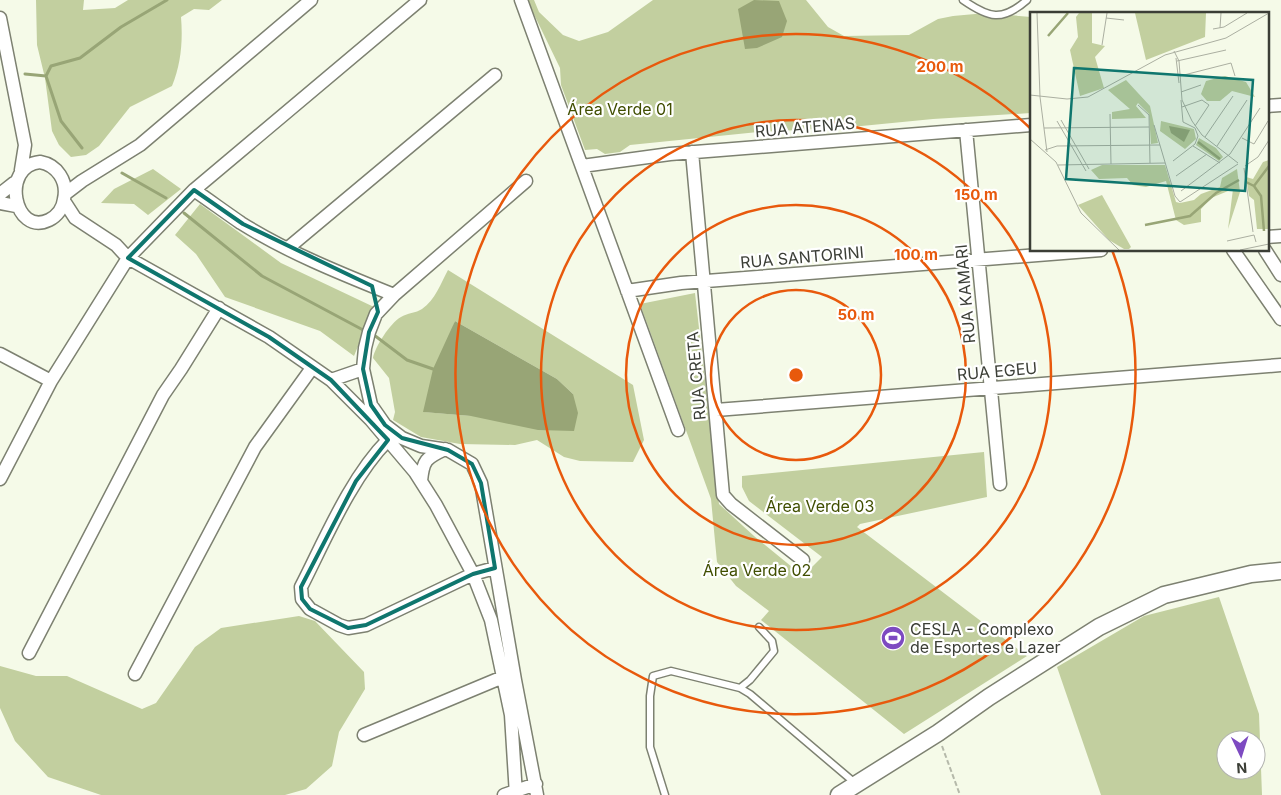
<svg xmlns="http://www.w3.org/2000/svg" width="1281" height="795" font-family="Inter,sans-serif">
<rect width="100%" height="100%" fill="#f5fae8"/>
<path fill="#c2cf9f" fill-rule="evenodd" d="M36,0H84L83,10L115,8L128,0H222L209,10L194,9L181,17C183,41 181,64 172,86L130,107L99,146L86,155L71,157L59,145L52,131L45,78L37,45Z
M527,0H534L539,12L563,35L579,41L608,32L653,0H806L828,27L844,36L909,35L938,19L953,16L986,13L1031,17V113L933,119L841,128L758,132L630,145L620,152L605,154L597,149L585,150L561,85L560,68Z
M153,169L181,189L148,215L134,204L101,203L114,189Z
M200,204L281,263L374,307L354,356L320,331L225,297L196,254L175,235Z
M448,270L633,385L644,440L633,462L580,461L564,457L537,440L515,445L460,444L421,437L393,420L395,412L389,378L373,358C375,347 390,323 401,317C407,313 416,313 422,309C435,300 441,283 448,270ZM455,321L557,379L573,394L471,416L424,412Z
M695,293L719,504L754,536L803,576L822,557L749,501L742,487V476L984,452L987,497L860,524L857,527L1027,656L904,734L761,620L769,611L736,586L717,562L711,499L640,304Z
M1219,597L1259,714L1262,795H1101L1057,667L1144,616ZM1226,740H1256V770H1226Z
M299,616L315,621L364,672L365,689L339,732L332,766L306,789L285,795H101L48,777L15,741L0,708V666L36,676H67L142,709L156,703L195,647L221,628Z"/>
<path fill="#98a576" d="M754,0L779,1L787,21L782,37L757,48L745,49L738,9Z
M455,321L557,379L573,394L578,413L574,431L538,430L471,416L423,412L433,369Z"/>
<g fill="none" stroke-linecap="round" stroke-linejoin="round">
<path stroke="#98a576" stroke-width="3" d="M25,74L46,76L61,121L82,148
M46,76L51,66L80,58L121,27L167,0
M122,173L166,198
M184,213L262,276L365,331
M374,335L407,360L433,369"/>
<g stroke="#7d8171" stroke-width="9">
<path id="service" d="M963,0C989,18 1002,22 1027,0
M740,688L750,680L774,651L772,641L759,627
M665,795L650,747V696L653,676L671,671L740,688L750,694L855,783"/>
</g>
<g stroke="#7d8171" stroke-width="15">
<path id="minor" d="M521,0L678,430
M0,18L25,145L21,170
M1267,106L1281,105
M966,130L1000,484
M692,152L723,495L731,504L803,560
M40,162C57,165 68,181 64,199C63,208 57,216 49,220C14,237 0,166 40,162Z
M582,166L670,154L1031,125
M526,181L394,295L376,314L369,332L365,348L363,369L371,405L385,425L402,438L421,446L448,450L472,464L481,483L515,680L537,795
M194,190C210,201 225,212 241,223C289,253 342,274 394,295
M0,194L14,183
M65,194L82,181L140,145L311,0
M64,201L75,218L116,245L128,258L269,337L331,380L371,420L415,472L436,505L473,574L491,620L511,715L516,795
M0,203L16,206
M1267,237L1281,236
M288,248L495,75
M1233,250L1281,319
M1265,250L1281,275
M627,291L681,283L1101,250
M0,354L51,381
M331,380L363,369
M716,410L1281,365
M388,440C351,477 325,540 301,587L302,599L310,609L339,625L348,628L366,625L473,574L495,568
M0,479L51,381L128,258L194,190L420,0
M421,481C423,460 426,458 445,449
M29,653L163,395L181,369L219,308
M135,674L255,447L312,368
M364,735L503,677
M504,795L536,784"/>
</g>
<g stroke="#7d8171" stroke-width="19">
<path id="tertiary" d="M839,795L938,733L989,697L1099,627L1164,595L1251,574L1281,571"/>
</g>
<path stroke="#b5b9aa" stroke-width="2" stroke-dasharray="5 2.5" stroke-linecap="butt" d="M942,746L960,795"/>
<use href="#service" stroke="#fff" stroke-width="6"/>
<use href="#minor" stroke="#fff" stroke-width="12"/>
<use href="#tertiary" stroke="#fff" stroke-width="16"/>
</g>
<path fill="none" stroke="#0f766e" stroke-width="4" stroke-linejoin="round" d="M194,190L243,224L372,286L378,312L369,332L363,369L371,405L385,425L402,438L448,450L472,464L481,483L495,568L473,574L366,625L348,628L310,609L302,599L301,587L356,481L388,440L331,380L269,337L128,258Z"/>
<g fill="none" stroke="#e8590c" stroke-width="2.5">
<circle cx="796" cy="375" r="85"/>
<circle cx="796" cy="375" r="170"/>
<circle cx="796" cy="375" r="255"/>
<path d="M1112 250A340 340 0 1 1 1030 128"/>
</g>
<defs>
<g id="stadium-disc" transform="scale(1.25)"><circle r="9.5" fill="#7d4ac1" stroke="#fff"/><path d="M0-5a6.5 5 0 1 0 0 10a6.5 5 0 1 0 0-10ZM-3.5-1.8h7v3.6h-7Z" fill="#fff"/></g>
</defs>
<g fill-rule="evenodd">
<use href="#stadium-disc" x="893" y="638"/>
</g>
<g text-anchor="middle" stroke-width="4.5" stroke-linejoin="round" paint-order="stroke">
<g font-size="16" fill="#404e00" stroke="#fff">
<text x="620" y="115">Área Verde 01</text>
<text x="820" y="512">Área Verde 03</text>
<text x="757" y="576">Área Verde 02</text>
</g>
<g font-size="16" fill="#3b3e36" stroke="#fff">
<text transform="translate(805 127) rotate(-5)" y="6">RUA ATENAS</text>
<text transform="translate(802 257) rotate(-5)" y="6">RUA SANTORINI</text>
<text transform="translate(965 294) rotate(-95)" y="6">RUA KAMARI</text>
<text transform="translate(997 371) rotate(-5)" y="6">RUA EGEU</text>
<text transform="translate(696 376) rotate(-95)" y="6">RUA CRETA</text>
</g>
<g font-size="16" fill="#3b3e36" stroke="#fff" text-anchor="start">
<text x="910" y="635">CESLA - Complexo<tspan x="910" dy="18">de Esportes e Lazer</tspan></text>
</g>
</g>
<g transform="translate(1030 12)">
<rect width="239" height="239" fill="#f5fae8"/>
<path d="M49,1H62V31L75,34L65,45L74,76L50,84L40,38L48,25L46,5ZM105,1H176L175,25L116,48ZM195,64L216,70L225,85L202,79L190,89H177L171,82L176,69ZM96,68L120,94L128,131L121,132L119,102L108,91L106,94L116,106L82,107V100L100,97L78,78ZM131,109L164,117L166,127L155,137L130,119ZM169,126L186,136L193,145L189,149L166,133ZM239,148V217H227L224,188L219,184L216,165L223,167L233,150ZM72,153H135L146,190L150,191L164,188L171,182L190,175L192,166L207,157L210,180L198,217L203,177L181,186L171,197V210L154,213L146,208L136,169L116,175L103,173L97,166L69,167L61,158ZM72,183L101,235L99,237H94L79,228L48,193Z" fill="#c2cf9f"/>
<path d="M139,114L160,118L154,130L141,121Z" fill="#98a576"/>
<path fill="none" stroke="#98a576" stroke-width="2.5" d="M18,24L38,1M168,130L190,147M216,170L224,174L239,154M224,174L231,184L234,219M115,213L160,204L186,181L209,168"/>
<path fill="none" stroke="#abafa1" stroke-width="1" d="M7,1L10,85L17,140M76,6L94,8M190,16L191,1M183,17L194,15L217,1M72,33L77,1M144,39L149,49L152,88L162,109L172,123L208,151M146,46L149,71M147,49L196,38M150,64L201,51L205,64M151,80L171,73M0,83L37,87L58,85L135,43L196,26L239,1M108,93L119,103L120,151M152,95L172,88L179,93L165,114M80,102L81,152M31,108L59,157M27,109L56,159M124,113L145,184L150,190L208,152M14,116L119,115M175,125L203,84M212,126L224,132L238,109M0,127L26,150L51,201L89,238M163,134L190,151M187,134L217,88M15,138L27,134L130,133M143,149L165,132L168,124L165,116L153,110L151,88M28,153L135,151M215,154L228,145L239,128M214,156L223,220M146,164L177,142M151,179L200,142L230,96M197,229L224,223L226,230M210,238L239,232"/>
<path fill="#0f766e" fill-opacity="0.15" stroke="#0f766e" stroke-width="2.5" d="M44,56L223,68L215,179L36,167Z"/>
<rect width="239" height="239" fill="none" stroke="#3b3e36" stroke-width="2.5"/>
</g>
<circle cx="796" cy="375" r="8" fill="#e8590c" stroke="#fff" stroke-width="2.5"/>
<g font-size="15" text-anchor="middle" font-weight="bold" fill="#e8590c" stroke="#fff" stroke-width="4.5" stroke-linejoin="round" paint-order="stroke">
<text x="940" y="72">200 m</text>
<text x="976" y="200">150 m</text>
<text x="916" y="260">100 m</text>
<text x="856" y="320">50 m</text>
</g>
<g transform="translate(1241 755) rotate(176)"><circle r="24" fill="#ffffff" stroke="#b1b2af"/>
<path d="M0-4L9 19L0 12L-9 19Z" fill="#7d4ac1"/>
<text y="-8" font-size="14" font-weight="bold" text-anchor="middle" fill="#3b3e36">N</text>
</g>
</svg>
